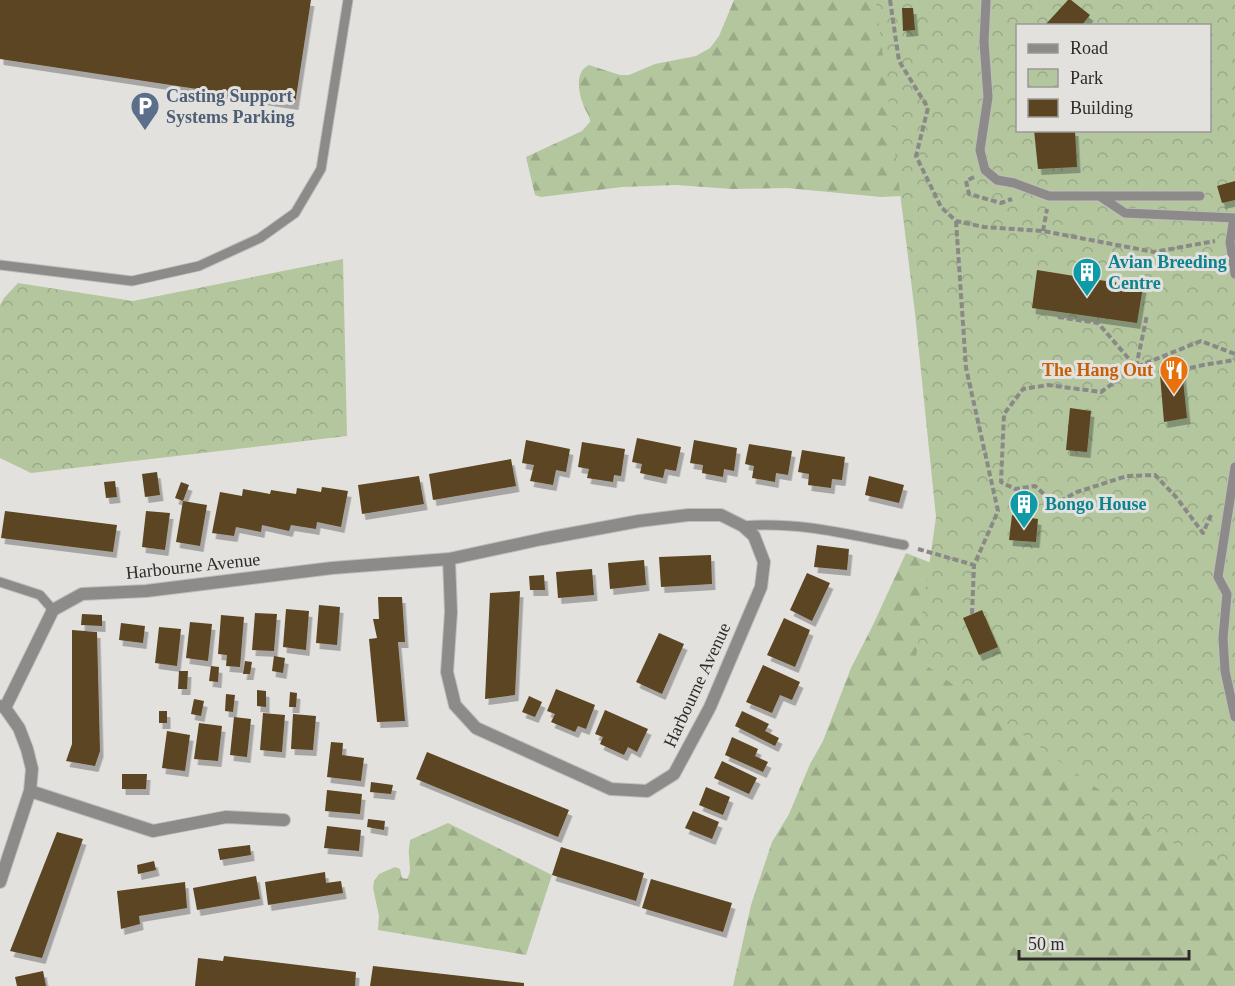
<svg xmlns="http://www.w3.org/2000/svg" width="1235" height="986" font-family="Georgia,serif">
<defs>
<pattern id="forest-firs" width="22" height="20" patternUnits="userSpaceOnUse" patternTransform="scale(1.5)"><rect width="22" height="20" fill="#b3c69e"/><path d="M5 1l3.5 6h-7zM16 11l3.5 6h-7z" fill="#9aaa88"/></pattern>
<pattern id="park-crowns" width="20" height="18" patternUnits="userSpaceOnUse" patternTransform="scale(1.5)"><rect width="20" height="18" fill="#b3c69e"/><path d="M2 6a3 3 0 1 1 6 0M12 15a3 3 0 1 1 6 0" fill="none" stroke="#9aaa88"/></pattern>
<filter id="shadow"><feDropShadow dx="3.5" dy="6" stdDeviation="0" flood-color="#0004"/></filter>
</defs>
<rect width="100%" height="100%" fill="#e3e1de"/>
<path fill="url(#forest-firs)" d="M734,0H1068L1018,26V130L901,196L881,197L787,188L733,189L676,185L622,187L541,197L535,195L526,157L582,131L590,122C590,115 585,111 583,104C578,92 575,71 589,65L620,75H629L655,64L696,56L710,48L719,36Z
M1235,539V986H733L751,905L772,842L789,814L810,764L823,741L851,668L873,625L906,553L934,564Z
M448,823L552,875L526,955L378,930L379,916L373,888L374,881L379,874L395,867L400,869L402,878L407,879C412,871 409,863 409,855C408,850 410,844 410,840Z"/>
<path fill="url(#park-crowns)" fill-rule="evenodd" d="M876,0H1235V867L1183,850L916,658L936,517L915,313ZM1018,26H1210V130H1018Z
M343,259L347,436L31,473L0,458V305L4,298L18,283L133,301Z"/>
<path fill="#5b4520" filter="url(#shadow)" d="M0,0H311L295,104L0,59Z
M1068,0H1071L1090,15L1081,26L1046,24Z
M902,8H913L915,30L903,31Z
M1034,130H1075L1077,167L1038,169Z
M1235,181V200L1222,203L1217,186Z
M1037,270L1143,287L1137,323L1032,308Z
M1182,370L1187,418L1164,422L1160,375Z
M1070,408L1091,411L1087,452L1066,450Z
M637,438L681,447L676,471L665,469L663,478L640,473L642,464L632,462Z
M526,440L570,449L566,472L556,470L553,485L530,481L534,465L522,463Z
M694,440L737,448L734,471L724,469L723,477L702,473L703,465L690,463Z
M582,442L625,449L621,476L614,475L613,482L587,478L589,469L578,467Z
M749,444L792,451L788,475L776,473L775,482L752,478L754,466L745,464Z
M802,450L845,457L842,480L832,479L831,488L808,485L809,474L798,472Z
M511,459L516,486L433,500L429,474Z
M157,472L160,495L145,497L142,474Z
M419,476L424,504L362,514L358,485Z
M869,476L904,485L899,503L865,495Z
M115,481L117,497L106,498L104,482Z
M181,482L189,485L183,501L175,498Z
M322,487L348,491L341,527L317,522L316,529L291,525L289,531L262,525L261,532L236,527L234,536L212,533L220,492L242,496L243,489L270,494L271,490L296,494L297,488L321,492Z
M183,501L207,505L200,546L176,542Z
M5,511L117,525L113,552L1,538Z
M146,511L170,513L165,550L142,547Z
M1012,515L1038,519L1036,542L1009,540Z
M817,545L849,549L847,570L814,567Z
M711,555L712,584L661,587L659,557Z
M644,560L646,585L610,589L608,563Z
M592,569L594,595L558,598L556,572Z
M807,573L830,583L812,621L790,610Z
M544,575L545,590H530L529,576Z
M520,591L515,695L485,699L490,593Z
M378,597H402L405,642H398L405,721L377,722L369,639L377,638L373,619H379Z
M319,605L340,607L337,645L316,643Z
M286,609L309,611L306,650L283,647Z
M982,610L998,647L979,655L963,618Z
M255,613L277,614L274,651L252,650Z
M82,614L102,615V626L81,625Z
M221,615L244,617L240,667L226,666L227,655L218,654Z
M784,618L810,630L795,667L767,655Z
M190,622L212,624L208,661L186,658Z
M121,623L145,626L143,643L119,640Z
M159,627L181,629L177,666L155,663Z
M72,630L97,632L100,751L95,766L66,761L72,744Z
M659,633L684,644L662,694L636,682Z
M274,656L285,658L283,673L272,671Z
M245,661L252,662L250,674H243Z
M763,665L800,682L792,700L780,695L772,713L746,702Z
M211,666L219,667L218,682L209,681Z
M179,671H188L187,689H178Z
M556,689L595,705L586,729L578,726L575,732L551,722L555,714L547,711Z
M257,690L266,691V707L257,706Z
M290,692L297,693L296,707H289Z
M226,694L235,695L233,712L225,711Z
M529,696L542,702L535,717L522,712Z
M194,699L204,701L201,716L191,714Z
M605,710L648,729L637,752L628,747L624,755L600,744L603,737L595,734Z
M159,711H167V723H159Z
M742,711L769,724L765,731L779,738L775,746L735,726Z
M263,713L285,715L282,752L260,750Z
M293,714L316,716L313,750L291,749Z
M234,717L251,719L247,757L230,755Z
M199,723L222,726L218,761L194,759Z
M167,731L190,735L185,771L162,768Z
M732,737L758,749L755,756L768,762L763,772L725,755Z
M331,742L343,743L342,755L364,758L361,781L327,777Z
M427,752L569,810L558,837L416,779Z
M722,761L757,778L749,794L714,778Z
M122,774H147L146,789H122Z
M371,782L393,785L391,794L370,792Z
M706,787L730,797L723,815L699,805Z
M327,790L362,794L360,814L325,811Z
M693,811L719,822L712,839L685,828Z
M368,819L385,821L384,830L367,827Z
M327,826L361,830L359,851L324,848Z
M57,832L83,839L42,958L10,951Z
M250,845L251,855L220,860L218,849Z
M561,847L644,873L636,901L552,875Z
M154,861L156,870L138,874L137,865Z
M325,872L326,883L341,881L343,893L268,905L265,882Z
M256,876L260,899L197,910L193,888Z
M651,879L732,903L723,932L642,908Z
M185,882L187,908L139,916L140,924L121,929L117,891Z
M224,956L356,972L355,986H195L198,958L223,961Z
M373,966L524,983V986H370Z
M43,971L46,986H17L15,977Z"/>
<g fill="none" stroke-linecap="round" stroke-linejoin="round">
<g stroke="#bfbdba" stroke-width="11">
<path id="service" d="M986,0L984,42L988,97L980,150L985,170L997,180L1014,183L1049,196H1200
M1101,197L1125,213L1235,218
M1234,218L1230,242L1235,274
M0,265L132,281L199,266L260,238L295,213L321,169L348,0
M1235,467L1218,577L1227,594L1223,638L1225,671L1235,717
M743,526C798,521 850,535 904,545
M0,582L40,595L53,610"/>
</g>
<g stroke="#bfbdba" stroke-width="14">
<path id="minor" d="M0,706L5,708L19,728L27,749L32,769L30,791L0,882
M5,708L53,610L82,594L146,591L332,568L449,559L542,539L639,521L688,515H721L743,526L754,536L764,562L761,587L710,707L674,774L647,791L611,789L476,728L455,705L447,672L451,612L449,559
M30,791L153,831L226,817L284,820"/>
</g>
<path stroke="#8a8987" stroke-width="4" stroke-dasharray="6 3" stroke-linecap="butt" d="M890,0L899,61L928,108L916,156L941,207L956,221L984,227L1043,231L1154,252L1215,241
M974,177L966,181L969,194L1001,203L1012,199
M1043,231L1047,209
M1058,317L1098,323L1136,367
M1165,356L1172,372L1203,365L1235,360
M1136,367L1147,315
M1211,515L1203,533L1176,497L1155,475L1127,476L1077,492L1055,504L1035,486L1015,489L1001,482L1004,414L1023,389L1048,385L1101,392L1136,367L1201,341L1235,354
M918,549L974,565L998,511L966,368L956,221
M972,614L974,565"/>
<use href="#service" stroke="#8d8b8a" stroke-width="9"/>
<use href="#minor" stroke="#8d8b8a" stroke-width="12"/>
</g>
<defs>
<g id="parking-pin" transform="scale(1.5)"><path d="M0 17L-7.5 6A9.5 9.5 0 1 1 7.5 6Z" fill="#5c6f8a" stroke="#e3e1de"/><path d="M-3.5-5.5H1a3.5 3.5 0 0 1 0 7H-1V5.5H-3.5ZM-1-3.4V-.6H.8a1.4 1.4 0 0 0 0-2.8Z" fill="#fff"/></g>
<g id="building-pin" transform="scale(1.5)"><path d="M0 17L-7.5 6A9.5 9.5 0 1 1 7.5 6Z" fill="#0f9aa8" stroke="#e3e1de"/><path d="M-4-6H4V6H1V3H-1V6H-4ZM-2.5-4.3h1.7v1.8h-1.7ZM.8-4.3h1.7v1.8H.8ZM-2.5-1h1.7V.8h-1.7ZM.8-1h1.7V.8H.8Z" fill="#fff"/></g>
<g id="restaurant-pin" transform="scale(1.5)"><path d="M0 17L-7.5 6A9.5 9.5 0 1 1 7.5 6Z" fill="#e8710a" stroke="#e3e1de"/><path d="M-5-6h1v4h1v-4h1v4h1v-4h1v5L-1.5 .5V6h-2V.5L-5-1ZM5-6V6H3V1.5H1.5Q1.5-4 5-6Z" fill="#fff"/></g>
</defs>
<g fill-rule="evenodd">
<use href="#parking-pin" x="145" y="106"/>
<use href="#building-pin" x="1087" y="272"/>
<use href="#restaurant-pin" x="1174" y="370"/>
<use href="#building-pin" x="1024" y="504"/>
</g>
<g text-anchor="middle" stroke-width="6" stroke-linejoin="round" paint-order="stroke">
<g font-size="18" font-weight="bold" fill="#4e5e75" stroke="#e3e1de" text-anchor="start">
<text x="166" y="102">Casting Support<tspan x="166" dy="21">Systems Parking</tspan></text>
</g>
<g font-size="18" font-weight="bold" fill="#0d838f" stroke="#e3e1de" text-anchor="start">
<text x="1108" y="268">Avian Breeding<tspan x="1108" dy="21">Centre</tspan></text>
<text x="1045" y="510">Bongo House</text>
</g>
<g font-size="18" font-weight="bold" fill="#c56008" stroke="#e3e1de" text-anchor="end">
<text x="1153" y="376">The Hang Out</text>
</g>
<g font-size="18" fill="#2d2c2b" stroke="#e3e1de">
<text transform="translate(193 566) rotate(-6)" y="6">Harbourne Avenue</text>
<text transform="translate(697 685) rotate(-65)" y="6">Harbourne Avenue</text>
</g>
</g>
<rect x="1016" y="24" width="195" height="108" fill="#e3e1de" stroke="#9a9996" stroke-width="1.5"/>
<rect x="1028" y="44" width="30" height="9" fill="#8d8b8a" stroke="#9a9996" stroke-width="1.5"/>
<text x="1070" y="54" font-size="18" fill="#2d2c2b">Road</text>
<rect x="1028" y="69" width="30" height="18" fill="url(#park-crowns)" stroke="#9a9996" stroke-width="1.5"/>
<text x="1070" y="84" font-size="18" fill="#2d2c2b">Park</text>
<rect x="1028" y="99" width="30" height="18" fill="#5b4520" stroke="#9a9996" stroke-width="1.5"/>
<text x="1070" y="114" font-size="18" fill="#2d2c2b">Building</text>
<path d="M1019 950v9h170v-9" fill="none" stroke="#2d2c2b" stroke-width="3"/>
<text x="1028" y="950" font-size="18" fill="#2d2c2b" stroke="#e3e1de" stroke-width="4.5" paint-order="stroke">50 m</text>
</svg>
